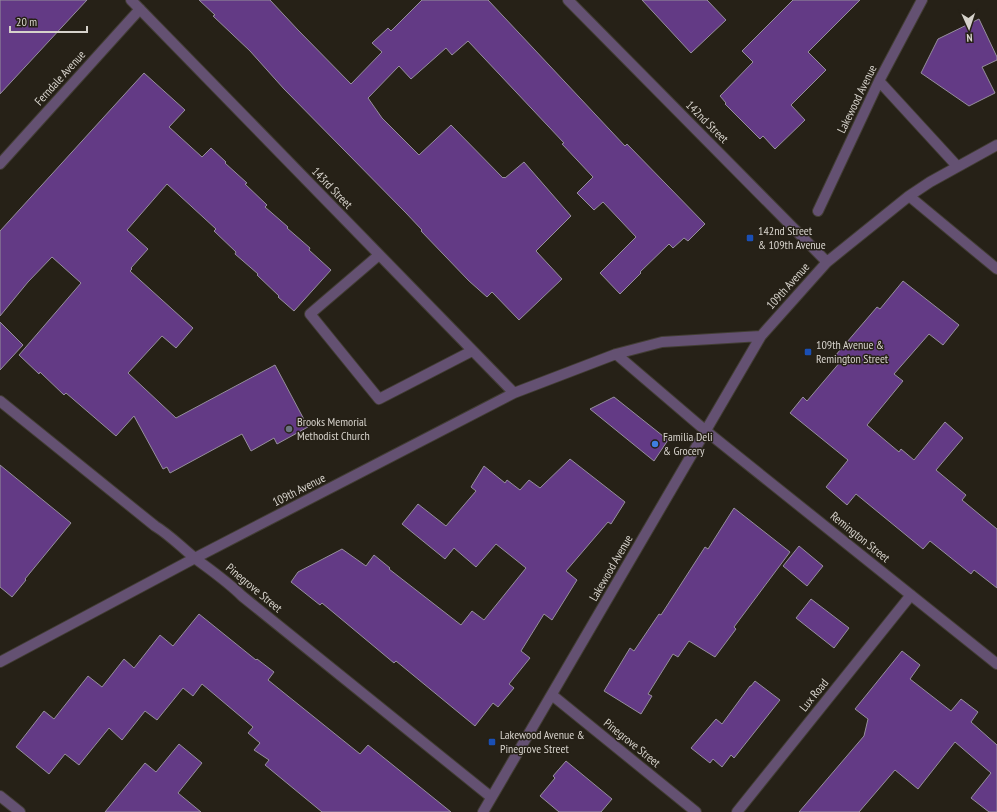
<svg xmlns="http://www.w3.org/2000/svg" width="997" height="812" font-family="'PT Sans Narrow',sans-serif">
<rect width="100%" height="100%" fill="#262117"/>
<path fill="#633a85" stroke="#968f9c" d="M0,0H87L0,94Z
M199,0H270L298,30L351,84L382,52L372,43L388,28L391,31L422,0H488L625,146L627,144L705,224L688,241L684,238L673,248L669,244L640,272L641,273L620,294L600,273L636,237L603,202L594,210L577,193L593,177L562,144L564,143L468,41L452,55L446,48L411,79L399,66L368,98L382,118L419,155L451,125L503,178L504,177L505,178L524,162L571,216L536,251L562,279L519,320L492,292L487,297L469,281L421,231L422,230L406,213L284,89L250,51L213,16L215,15Z
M642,0H707L726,20L691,53Z
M793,0H860L808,52L826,70L791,105L805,120L775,149L763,136L760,139L725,104L726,103L720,96L753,62L742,51Z
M979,19L997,57V60L982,67L995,93L969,106L921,73L938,39Z
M144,73L185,110L169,127L202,157L211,148L226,162L225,163L247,183L245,184L267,205L265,207L288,227L287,228L310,248L309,250L331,270L294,311L278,297L279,296L257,275L258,274L235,254L236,252L214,231L216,229L167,184L127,230L148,249L131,268L132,269L130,271L193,328L176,348L162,336L128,373L176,418L275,365L308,427L277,444L274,438L251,451L242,434L170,473L167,467L163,469L134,416L116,436L66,393L64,395L40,372L39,374L19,355L81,283L52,257L28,282L0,316V231Z
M903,281L959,325L943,345L929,334L894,374L903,381L867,425L899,452L901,449L914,460L945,422L963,438L936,470L966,495L962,500L997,529V588L974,570L971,574L930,541L923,549L856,494L847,505L826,487L848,460L790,413L803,397L807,401L841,361L835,356L877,307L880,309Z
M0,322L23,345L0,370Z
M614,397L668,440L654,461L590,409Z
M570,459L625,502L611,524L608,522L566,571L577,580L552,620L544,614L521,651L530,658L509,684L514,688L498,707L493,703L475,726L396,661L394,663L322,603L320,605L291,582L298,572L342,549L366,566L374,555L390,568L389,569L461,625L472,611L484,620L526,568L496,544L476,567L454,548L445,559L402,524L418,504L446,526L476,491L471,487L484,466L505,483L507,480L520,490L529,480L540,488Z
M0,465L71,523L25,579L26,580L12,597L0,587Z
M734,508L790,552L734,627L736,629L715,657L689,641L678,657L673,654L648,694L652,696L641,714L604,691L630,648L634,651L659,614L661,615L705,547L708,549Z
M799,546L823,566L807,586L783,566Z
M811,599L849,628L834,648L796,618Z
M199,614L256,660L257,659L274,672L268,680L360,754L368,745L451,812H322L265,765L269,760L254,750L260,743L248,733L253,727L202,684L193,696L183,688L157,720L145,711L122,740L109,728L79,765L65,754L49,774L16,747L44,711L54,719L88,676L102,687L124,659L134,668L160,635L173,646Z
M902,651L920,665L910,679L951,711L961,699L978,712L971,722L997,745V812H989L971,798L991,773L955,742L918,789L895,770L859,812H799L864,736L868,719L855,709Z
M755,681L780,700L734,758L731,755L722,767L713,759L710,763L691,748L716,719L722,724L750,686H751Z
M179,744L202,763L178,793L201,812H105L145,763L156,772Z
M566,761L612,799L601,812H559L540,796L555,778L553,776Z"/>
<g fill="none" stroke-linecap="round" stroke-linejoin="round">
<g stroke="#423d34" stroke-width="12">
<path id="minor" d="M131,0L514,393
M568,0L827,262
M879,81L957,166
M0,164L140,9
M909,196L997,269
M818,211L879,81L922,0
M379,255L310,314L379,399L472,351
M616,354L706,431L997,664
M0,401L155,526C170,535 182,548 196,559C212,571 228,582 242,596L491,797
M0,662L195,558L514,393L616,354L662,342L761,336
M552,695L696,812
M0,796L20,812
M483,812L761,336L827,262L909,196L930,182L997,145
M737,812L911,595"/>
</g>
<use href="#minor" stroke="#645172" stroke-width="10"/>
</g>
<g fill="#1a4fb4" stroke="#262117" stroke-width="1.5">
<rect x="746" y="234" width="8" height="8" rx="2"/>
<rect x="804" y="348" width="8" height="8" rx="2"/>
<rect x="488" y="738" width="8" height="8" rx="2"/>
</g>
<circle fill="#6b7280" stroke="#262117" stroke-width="1.5" cx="289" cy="429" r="4"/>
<circle fill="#3f7fe0" stroke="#262117" stroke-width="1.5" cx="655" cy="444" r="4"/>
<g text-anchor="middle" stroke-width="3" stroke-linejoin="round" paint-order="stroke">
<g font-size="12" fill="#d6d2cb" stroke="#262117">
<text transform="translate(60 78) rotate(-48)" y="4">Ferndale Avenue</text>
<text transform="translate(857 99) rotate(-64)" y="4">Lakewood Avenue</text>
<text transform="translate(707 122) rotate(45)" y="4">142nd Street</text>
<text transform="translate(332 188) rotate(46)" y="4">143rd Street</text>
<text transform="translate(788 286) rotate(-48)" y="4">109th Avenue</text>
<text transform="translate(299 490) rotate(-27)" y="4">109th Avenue</text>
<text transform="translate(860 537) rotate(39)" y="4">Remington Street</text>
<text transform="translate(611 568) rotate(-60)" y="4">Lakewood Avenue</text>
<text transform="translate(254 588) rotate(40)" y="4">Pinegrove Street</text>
<text transform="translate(814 695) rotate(-51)" y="4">Lux Road</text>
<text transform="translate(632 743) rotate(39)" y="4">Pinegrove Street</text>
</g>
<g font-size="12" fill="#d6d2cb" stroke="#262117" text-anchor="start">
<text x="758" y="235">142nd Street<tspan x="758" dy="14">&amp; 109th Avenue</tspan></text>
<text x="816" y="349">109th Avenue &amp;<tspan x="816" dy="14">Remington Street</tspan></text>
<text x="297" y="426">Brooks Memorial<tspan x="297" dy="14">Methodist Church</tspan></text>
<text x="663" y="441">Familia Deli<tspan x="663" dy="14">&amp; Grocery</tspan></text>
<text x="500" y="739">Lakewood Avenue &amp;<tspan x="500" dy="14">Pinegrove Street</tspan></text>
</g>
</g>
<g transform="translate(969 28) rotate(177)" stroke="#262117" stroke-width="3" paint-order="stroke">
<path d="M0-3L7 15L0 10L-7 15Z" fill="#d6d2cb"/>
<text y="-6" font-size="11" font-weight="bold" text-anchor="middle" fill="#d6d2cb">N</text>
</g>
<path d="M10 26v6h77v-6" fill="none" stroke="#d6d2cb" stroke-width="2"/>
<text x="16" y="26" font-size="12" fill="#d6d2cb" stroke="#262117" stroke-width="3" paint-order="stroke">20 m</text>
</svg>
